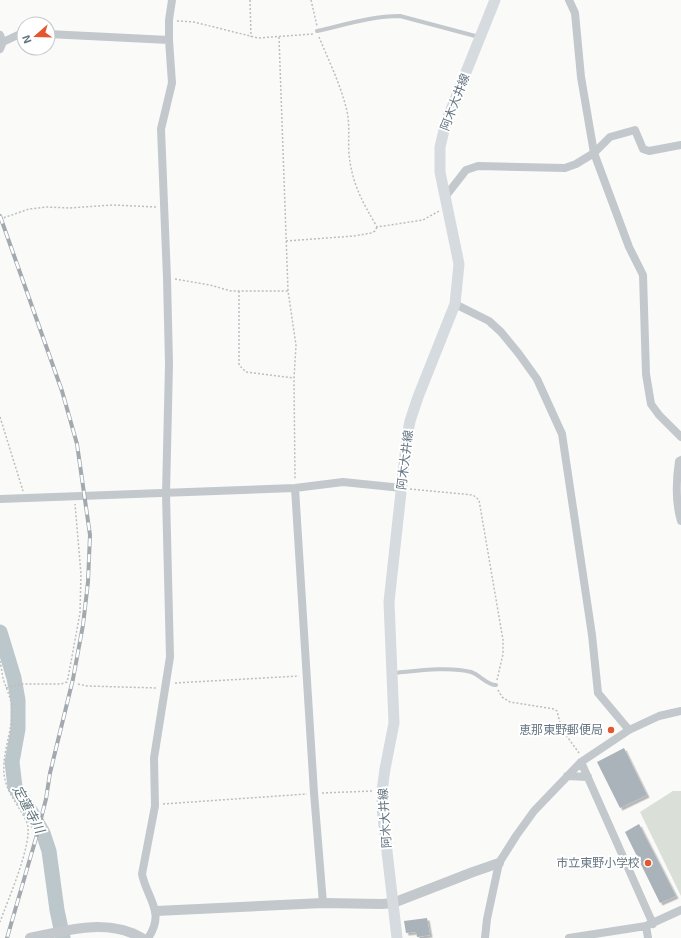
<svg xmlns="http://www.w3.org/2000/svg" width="681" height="938" font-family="'Exo 2','Noto Sans JP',sans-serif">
<defs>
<filter id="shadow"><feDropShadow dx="2.5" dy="2.5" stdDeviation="0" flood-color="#0004"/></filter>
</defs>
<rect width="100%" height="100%" fill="#fafaf8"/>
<path fill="#dadfd7" d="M673,791H681V896L640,812Z"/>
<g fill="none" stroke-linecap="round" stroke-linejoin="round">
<path stroke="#bbc7cb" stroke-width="15" d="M0,632L14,678L18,700V729L12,762L15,787L28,807L43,833L49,851L57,910L63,938"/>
</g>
<path fill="#aab3b9" filter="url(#shadow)" d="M624,748L647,795L620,808L597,762Z
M639,824L676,896L660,903L625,832Z
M427,918L430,935L417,937L416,932L406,933L404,921Z"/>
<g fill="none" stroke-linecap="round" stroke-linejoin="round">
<path stroke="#bbbfc2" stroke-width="1.5" stroke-dasharray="2 2" stroke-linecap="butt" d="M250,0L251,37
M311,0L317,26
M177,21L194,22L258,38L313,34
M279,37L288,291L296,345L294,378L295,480
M319,37C329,61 341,86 347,111C350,125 348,139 349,154C352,184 362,201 377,227L423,220L439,211
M0,219L29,209L47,207L69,208L113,205L156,207
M286,241L354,236L371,233L375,231L377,227
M175,279L210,285L231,291H288
M239,291V365L246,372L294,378
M0,417L23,491
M410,489L473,495L479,500L503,640V654L497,680
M0,661C1,666 2,673 3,678C6,688 11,698 12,708C13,730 2,752 4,774C6,793 20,806 27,823C34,841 7,902 0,922
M175,683L299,676
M78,684L87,686L157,688
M6,688L21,684H61L67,682L68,678L80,613L81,574L75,504
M498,690L502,697L510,702L554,709L557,711L561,727L566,735L579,753
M322,793L372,791
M163,804L307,794"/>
<path stroke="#c3c8cc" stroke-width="4" d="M317,31C344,25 372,16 400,16L479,37
M393,673C415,671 450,666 471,672C480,675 487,685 496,685"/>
<path stroke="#c3c8cc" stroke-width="8" d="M569,0L575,13L581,77L594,153L629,247L643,275L646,374L651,404L659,415L681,437
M48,34L169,40
M0,35L3,42L0,49
M3,42L20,34H24
M445,197L466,170L478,166L565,168L576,164L594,153L610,137L635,130L643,149L649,151L681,145
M455,304L489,321L501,332L519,354L537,379L562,434L592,635L598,693L629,730
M681,460L679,461C676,481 675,501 681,521
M295,488L314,793L323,903
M0,499L295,488L343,482L402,488
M581,762L653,924
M567,776L588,777
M646,926L648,938
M148,938C166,912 147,899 142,874L155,806L154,758L170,657L166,494L169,364L167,278L161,129L172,83L169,40V20L172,0
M485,938L487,919L499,863L516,836L534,811L581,762L629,730L659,716L681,711
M569,938L646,926L681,910"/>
<path stroke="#c3c8cc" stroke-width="10" d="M156,911L323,903L382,904L393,903L473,872L499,863
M30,938C67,930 108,918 142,938"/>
<path stroke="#d6dbdf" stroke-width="11" d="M397,938L382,808V791L385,769L394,723L389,602L407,437L410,421L418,397L455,304L459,264L440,172V147L446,122L495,0"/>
<g stroke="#a2aab0" stroke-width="4">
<path id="rail" d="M0,216L62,391L77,444L90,535L88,582L83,625L73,679L50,773L46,799L36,838L7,938"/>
</g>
<use href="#rail" stroke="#fff" stroke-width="2.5" stroke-dasharray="8" stroke-linecap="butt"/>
</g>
<g fill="#e4572e" stroke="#fff" stroke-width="1.5">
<circle cx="611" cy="730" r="4"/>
<circle cx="648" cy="863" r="4"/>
</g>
<g text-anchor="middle" stroke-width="4" stroke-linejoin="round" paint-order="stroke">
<g font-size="12" fill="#657683" stroke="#fff">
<text transform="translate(455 102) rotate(-69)" y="4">阿木大井線</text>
<text transform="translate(405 460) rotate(-83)" y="4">阿木大井線</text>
<text transform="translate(385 818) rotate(-94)" y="4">阿木大井線</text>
</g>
<g font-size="12" fill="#657683" stroke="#fff" text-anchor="end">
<text x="603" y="734">恵那東野郵便局</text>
<text x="640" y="867">市立東野小学校</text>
</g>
<g font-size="13" font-style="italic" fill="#60757c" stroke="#fff">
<text transform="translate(29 809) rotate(62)" y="5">定蓮寺川</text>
</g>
</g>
<g transform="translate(36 36) rotate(250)"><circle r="19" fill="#ffffff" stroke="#c1c8cd"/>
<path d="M0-3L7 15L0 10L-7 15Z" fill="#e4572e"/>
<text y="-6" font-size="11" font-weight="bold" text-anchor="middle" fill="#657683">N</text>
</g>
</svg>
